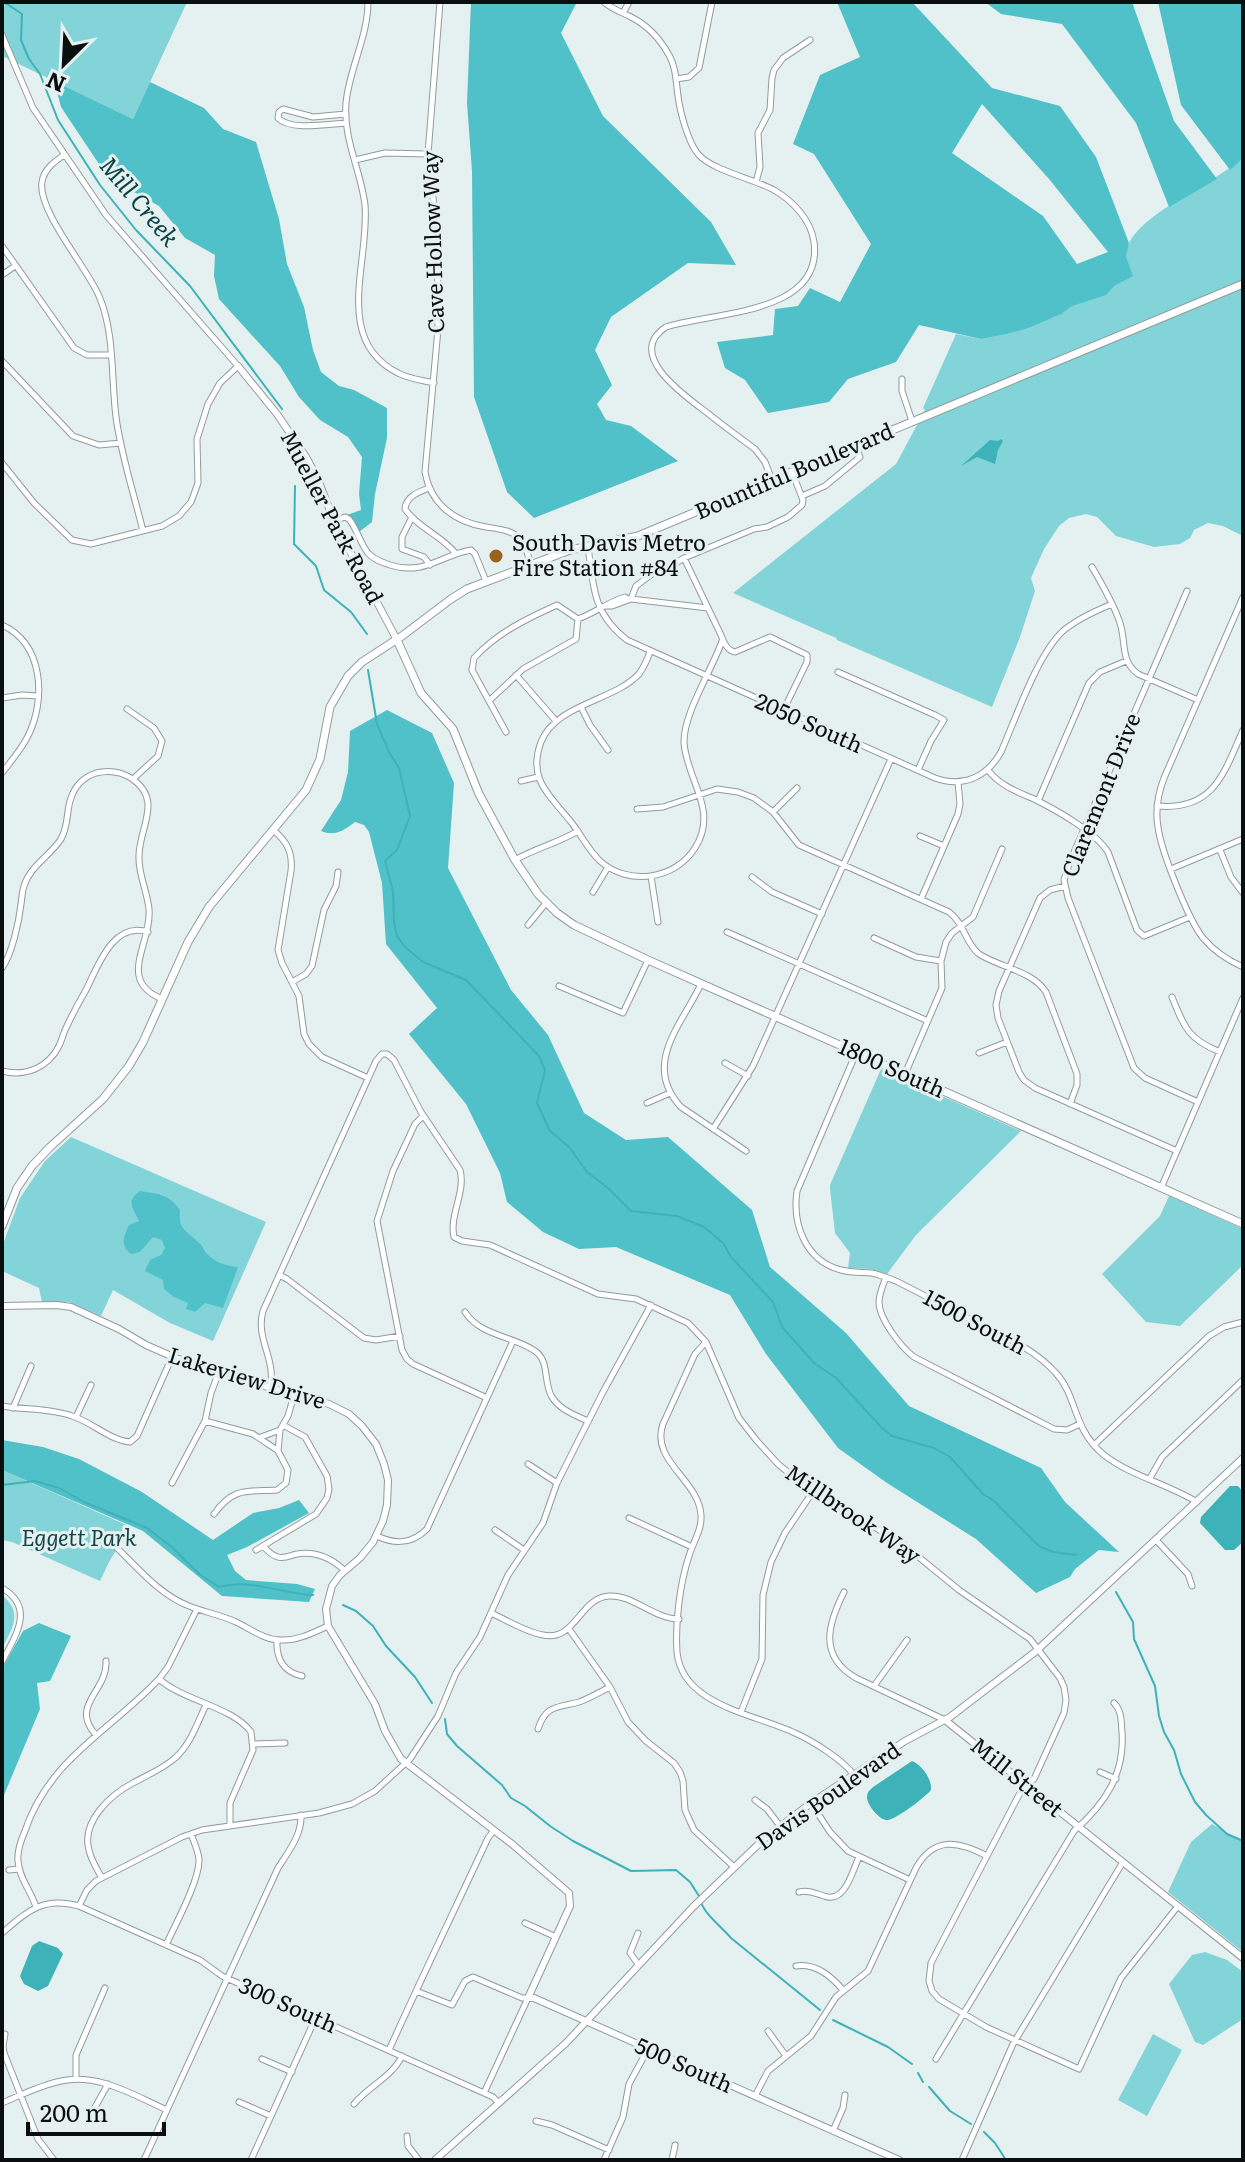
<svg xmlns="http://www.w3.org/2000/svg" width="1245" height="2162" font-family="Literata,serif">
<rect width="100%" height="100%" fill="#e5f0f0"/>
<path fill="#83d4d9" d="M2,2H187L133,119L2,56Z
M1243,158V536L1223,526L1208,523L1194,530L1190,538L1180,544L1154,547L1116,536L1097,517L1086,514L1069,518L1059,526L1044,549L1031,578L1035,591L1020,637L992,707L837,640L836,638L733,593L896,464L925,410L923,408L956,334L981,339L1029,328L1056,316L1126,257C1127,252 1127,248 1129,244C1142,213 1214,183 1243,158Z
M881,1069L1021,1131L916,1235L887,1274L870,1269L848,1268L850,1253L835,1233L830,1189V1185Z
M71,1137L266,1222L213,1341L170,1323L113,1290L101,1316L69,1302H42L39,1288L2,1271V1247L20,1198L45,1161Z
M1169,1196L1243,1229V1265L1180,1326L1146,1322L1102,1274L1160,1216Z
M2,1470L131,1527L110,1560L100,1581L12,1542L2,1540Z
M2,1595C23,1612 13,1628 2,1648Z
M1212,1824L1243,1842V1952L1168,1892L1191,1842Z
M1205,1952L1227,1960L1243,1972V2019L1203,2045L1195,2042L1169,1984L1192,1955Z
M1153,2034L1182,2050L1147,2116L1118,2100Z"/>
<path fill="#50c1c8" fill-rule="evenodd" d="M471,2H577L561,33L603,116L711,222L736,265L688,263L611,317L595,350L612,385L597,404L606,420L631,426L678,461L534,518L507,492L474,397L472,171L467,103Z
M837,2H912L992,88L1060,106L1096,157L1129,243L1126,257L1133,276L1114,286L1106,295L1072,306L1061,314L1029,328L1006,334L981,339L919,325L896,362L848,379L829,402L768,413L745,380L725,368L717,342L773,335L775,309L798,306L810,288L840,302L871,244L814,154L793,144L820,75L860,57ZM982,104L1049,179L1108,252L1077,264L1043,216L952,153Z
M985,2H1132L1174,121L1217,179L1169,207L1136,123L1062,24L1001,14Z
M1158,2H1243V158L1230,170L1181,105Z
M54,81L133,119L150,82L204,108L223,129L256,142L279,219L287,264L304,307L313,350L321,372L339,386L354,390L387,408V438L375,494L372,522L359,532L347,515L361,510L359,494L362,457L348,437L320,420L299,397L280,366L219,299L214,276L215,255L185,238L159,206L125,187L101,167L61,107Z
M387,710L432,733L454,783L448,868L511,990L548,1035L584,1113L626,1140L668,1137L752,1210L770,1267L846,1333L909,1406L1041,1468L1065,1502L1119,1552L1099,1550L1075,1569L1070,1577L1036,1593L976,1539L887,1483L838,1448L766,1354L730,1295L616,1247L579,1249L543,1232L507,1202L500,1173L466,1104L409,1034L437,1008L386,944L382,883L369,832L364,825L355,822C344,830 336,837 321,831L341,800L348,772L350,731Z
M140,1191C158,1194 169,1194 180,1210C178,1231 187,1230 199,1243C203,1246 204,1251 207,1254C216,1263 227,1266 238,1267L223,1308L205,1303L195,1312L186,1309L188,1303L174,1297L164,1289L163,1280L145,1271L150,1260L161,1255L165,1248L162,1240L153,1237L140,1252L131,1254C119,1244 124,1237 129,1225L139,1221C133,1207 125,1202 140,1191Z
M2,1440L43,1447L79,1459L142,1492L213,1540L253,1513L279,1508L299,1500L309,1513L247,1547L227,1555L235,1571L246,1580L297,1584L315,1589L309,1602L222,1596L143,1531L2,1470Z
M39,1623L71,1636L50,1681L37,1683L40,1709L4,1795L2,1794V1669L23,1631Z"/>
<path fill="#3eb2b9" d="M1001,439L1003,441L998,450L995,464L977,457L961,466L990,440L998,441Z
M1230,1486H1238L1243,1492V1542L1234,1550H1225L1200,1523L1201,1517Z
M912,1761C922,1765 932,1779 931,1790C924,1798 898,1818 888,1820C880,1821 868,1806 867,1798C867,1792 869,1791 873,1787Z
M39,1941L58,1948L63,1954L48,1986L38,1991L24,1984L20,1976L32,1946Z"/>
<g fill="none" stroke-linecap="round" stroke-linejoin="round">
<path stroke="#3eb2b9" stroke-width="2" d="M4,2L22,14L21,40L29,59L40,74L58,120L100,185L136,230L190,286L282,409
M295,486L294,544L316,566L324,590L351,612L367,634
M368,670L377,724L389,752L399,768L410,816L397,850L385,861L393,891L394,922L397,936L405,947L423,962L466,980L539,1056L545,1070L537,1103L550,1131L569,1147L587,1172L608,1188L631,1211L677,1216L704,1227L723,1243L731,1257L773,1302L782,1327L814,1363L836,1378L882,1428L892,1436L934,1448L950,1457L983,1494L994,1501L1039,1546L1053,1552L1076,1555
M2,1485L35,1481L59,1488L84,1502L147,1528L173,1548L199,1574L219,1587C251,1578 281,1594 313,1595
M1116,1592L1133,1622L1134,1639L1155,1686L1159,1716L1164,1732L1174,1750L1181,1774L1195,1802L1206,1815L1227,1834L1243,1841
M343,1605L356,1611L373,1626L386,1646L415,1677L432,1703
M445,1719L447,1734L457,1746L502,1785L511,1798L525,1806L550,1826L573,1841L631,1871L676,1870L690,1882L699,1896
M701,1902C705,1915 722,1927 731,1938L820,2010
M833,2020L888,2047L912,2064
M918,2073L923,2082
M929,2087L950,2111L971,2124
M984,2132L995,2143L1006,2160"/>
<g stroke="#919b9b" stroke-width="7">
<path id="minor" d="M368,2C368,37 349,69 346,103C343,139 361,171 365,205C370,261 332,340 398,373C409,379 422,380 434,383
M440,2L428,154L437,233L438,329L425,472C431,505 455,522 486,527C499,529 513,530 521,540C526,547 528,556 531,564
M604,2C612,9 621,12 631,17C647,25 660,39 669,55C676,67 676,82 678,96C680,112 688,142 698,154C711,170 754,179 774,190C793,201 811,220 814,242C824,315 712,312 666,327C623,355 688,398 710,415C725,427 740,438 755,449L765,462L772,480
M623,13L629,2
M2,35L33,108L106,215L238,366L220,383L208,404L197,439L198,483L191,502L179,516L162,526L91,544L72,540L34,503L2,463
M676,79L689,77L699,68L712,2
M346,114L313,117L283,109L279,112L278,118C290,131 328,124 346,123
M64,155C54,162 44,169 42,182C37,210 88,269 99,296C115,333 111,378 116,417C121,455 134,494 143,531
M355,160L385,153L428,154
M756,182L760,167L758,133L770,110L772,78L774,70L783,58L810,40
M2,246L74,348L87,355H111
M2,275L15,266
M2,361L73,436L99,445L121,443
M902,379V391L912,421
M429,488C419,492 406,496 405,509C419,529 444,537 456,554
M802,496L825,486L860,457L855,445
M412,517L402,537V549L424,557L430,565
M334,521L345,517L349,519C357,529 360,543 368,553C374,560 382,562 390,565C424,576 441,555 471,550L475,554L486,581
M588,546C593,586 593,614 627,640L935,778C963,788 987,777 1001,752C1016,718 1037,655 1063,631C1077,619 1095,611 1112,604
M684,558L721,635C723,641 727,651 735,652L770,637L807,655V662L783,711
M1092,567C1102,584 1112,601 1119,620C1127,640 1119,660 1138,674L1198,700
M1187,591L1069,864L1064,880L1068,898L1134,1068L1145,1078L1198,1102
M1243,597L1164,778C1158,794 1155,810 1158,827C1161,851 1188,919 1203,938C1214,951 1227,960 1243,967
M631,599L708,608
M605,606H612L631,599L636,586L656,571L666,569L684,558L754,529L767,527L788,517L802,505L803,500L792,472
M578,619C595,613 608,602 625,597L628,599
M2,625C44,644 46,700 28,736C21,750 11,761 2,773
M650,652C647,660 644,667 639,674C614,701 556,704 541,742C527,780 550,795 571,822C581,834 588,850 600,861C628,886 675,880 695,848C719,810 687,781 684,743C683,714 712,670 722,641
M838,672L935,715L944,720L931,741L918,770
M516,675L556,721
M2,698L22,695L38,696
M489,701L523,669L576,639L578,619
M581,707L590,725L608,750
M127,709L154,728L162,741L158,756L133,779
M506,732L472,670L474,658C497,633 526,619 557,605L578,619
M988,770C1000,786 1018,792 1036,800C1058,811 1095,832 1108,852L1137,930L1144,936L1190,917
M521,781L538,777
M1038,801L1089,683L1100,672L1126,661
M1157,806C1214,811 1224,773 1243,730
M637,809L663,807L717,789L738,792L754,798L773,812L799,845L949,912C965,924 965,943 979,954C1001,968 1031,970 1046,992L1077,1074V1085L1070,1104
M773,812L797,788
M273,830C287,841 293,853 291,871L278,950L282,963L299,996L304,1034L309,1044L322,1057L368,1078
M920,836L944,846
M1220,850L1231,877L1243,893
M515,860C536,848 558,843 578,831
M1171,869L1243,839
M651,876L658,922
M752,877L772,892L822,914
M1065,886L1050,890L1040,898L999,991L996,1005L998,1018L1019,1072L1024,1080L1035,1088L1177,1151
M593,892L608,867
M921,899L958,814L960,804L958,782
M528,925L546,903
M727,932L928,1021
M874,938L916,957L941,961
M2,968C12,954 19,922 21,904C22,898 22,892 24,886C30,866 50,856 61,839C69,825 66,811 71,798C75,786 84,777 96,773C108,770 120,771 131,778C164,800 139,827 139,856C138,874 147,890 149,909C152,944 116,980 162,999
M292,982L306,974L312,966L324,910L336,886L338,872
M701,984C683,1023 641,1064 681,1107L746,1151
M559,986L623,1013L648,960
M1172,997C1184,1027 1188,1039 1220,1052
M856,1053L797,1191C792,1225 806,1261 841,1270C852,1273 862,1272 872,1273C881,1275 888,1278 896,1281C923,1295 951,1309 978,1323C1005,1337 1034,1349 1055,1372C1078,1396 1072,1429 1104,1455C1131,1476 1168,1484 1197,1502
M979,1053L1007,1042
M725,1063L748,1076
M2,1071C25,1077 48,1068 59,1046C62,1040 63,1034 66,1028C72,1015 79,1002 86,990C98,966 113,921 148,932
M905,1074L942,988L941,961L946,942L952,933L973,917L1002,849
M647,1103L670,1093
M423,1116L415,1124L393,1171L377,1221L402,1350L407,1359L413,1364L487,1398
M713,1129L753,1066L891,759
M1161,1188L1243,998
M279,1275L287,1279L364,1338L376,1340L400,1336
M886,1277C883,1285 879,1294 879,1302C879,1319 901,1347 914,1357L1054,1429L1067,1430L1080,1424
M465,1312C480,1336 514,1336 535,1351C550,1361 543,1383 552,1397C560,1410 575,1415 588,1421
M706,1342L695,1354L663,1424C650,1461 699,1480 701,1515C702,1530 693,1542 689,1556C680,1583 675,1623 677,1652C682,1706 756,1714 795,1733C813,1741 843,1760 854,1775
M270,1388C277,1360 255,1339 263,1311L376,1061L382,1054H387L394,1060L421,1112L460,1170C466,1192 449,1215 454,1237L462,1241L490,1245L598,1294L636,1299L688,1323L706,1342L739,1418L757,1441L778,1464L800,1482L904,1545L959,1590L1030,1639L1060,1678L1064,1687L1066,1700L1064,1713L1034,1779L1021,1791L931,1963L929,1981L932,1991L939,1999L986,2027L1079,2069L1121,1978L1178,1906
M2,1406C25,1410 49,1408 72,1416C92,1422 109,1440 130,1442L137,1436L172,1357
M13,1408L31,1366
M76,1417L91,1385
M205,1421L253,1434L277,1450
M261,1437L280,1430L288,1416L294,1395
M1094,1445L1209,1336L1224,1327L1243,1322
M528,1464L557,1483
M1150,1478L1162,1457L1243,1380
M172,1483L205,1421L211,1393L220,1369
M214,1514C234,1486 248,1492 277,1490L286,1483L288,1470L278,1451L280,1430
M629,1518L692,1547
M495,1530L524,1550
M377,1536C396,1545 412,1544 427,1529L513,1341
M1156,1540L1188,1574L1192,1586
M263,1546C268,1551 272,1556 278,1557C285,1559 291,1555 297,1554C316,1551 331,1558 344,1570
M117,1548C139,1569 160,1595 189,1606C204,1612 221,1615 236,1622C251,1629 264,1640 281,1640C298,1641 314,1632 328,1626
M256,1550L316,1514L327,1498L329,1489L327,1476L305,1437L283,1425
M2,1588C36,1608 15,1636 2,1662
M844,1592C828,1624 818,1656 856,1678L945,1720
M491,1613C507,1620 525,1632 543,1635C576,1642 579,1598 609,1596C632,1594 654,1619 679,1619
M569,1629L610,1687L628,1722L646,1741L674,1763L680,1772L683,1781L685,1810L694,1830L733,1866
M277,1640C276,1658 283,1672 302,1676
M159,1679C184,1701 233,1707 251,1732L253,1750L230,1803V1825
M874,1686L907,1640
M741,1712L762,1659L763,1595L771,1562L785,1533L814,1490
M538,1729C546,1704 558,1708 579,1702C590,1698 600,1692 610,1687
M96,1735C69,1705 108,1691 106,1661
M254,1744L285,1743
M1100,1772L1116,1779
M755,1800L767,1809L780,1826
M811,1803L830,1832L848,1851L910,1880
M9,1870L19,1869
M102,1878C97,1869 91,1860 89,1850C81,1822 110,1795 133,1783C147,1775 163,1769 175,1758C191,1744 197,1723 206,1705
M799,1892C809,1890 814,1893 824,1896C845,1904 852,1872 859,1857
M79,1906L87,1890L96,1881L182,1837L202,1830L319,1813L352,1804L375,1791L410,1759L438,1716L456,1673L480,1637L508,1575L543,1523L557,1483L603,1392L651,1305
M36,1907C31,1891 19,1878 18,1861C17,1851 21,1840 25,1831C49,1759 110,1731 159,1679L168,1667L197,1609
M525,1923L556,1937
M2,1933C28,1911 43,1896 79,1906L200,1960L222,1976L493,2097L499,2103
M638,1933L630,1953L638,1964
M166,1945C175,1925 200,1880 199,1859C198,1850 194,1842 191,1834
M796,1966C816,1963 831,1976 843,1990
M416,1991L452,2005L465,1981L473,1977L522,1998H528L484,2093
M768,2031L786,2056
M5,2034L3,2046L4,2053L38,2139L54,2160
M389,2050C421,1979 455,1909 488,1838L494,1830
M262,2059L292,2072
M936,2059L1074,1831C1105,1804 1125,1774 1122,1732C1121,1721 1122,1711 1114,1703
M76,2079V2055L105,1988
M755,2096L768,2071L811,2036L836,1997L868,1971L916,1868C934,1836 958,1841 987,1856
M239,2102L271,2116
M2,2103C21,2095 41,2085 61,2081C99,2073 133,2095 167,2110
M354,2104C369,2086 392,2077 402,2056
M94,2109L108,2084
M536,2121L552,2125L609,2150
M833,2131L843,2108L845,2095
M407,2136L408,2146L419,2160
M144,2160L278,1868C288,1852 302,1835 301,1815
M251,2160L316,2017
M604,2160L623,2117L629,2084L648,2049
M672,2160L675,2145
M962,2160L1013,2044L1123,1862"/>
</g>
<g stroke="#919b9b" stroke-width="8">
<path id="tertiary" d="M238,366L277,414L306,457L317,477L334,521L397,640
M2,1306L57,1305L71,1307L119,1329L146,1345L178,1359L213,1367L270,1388L329,1404L349,1414L362,1426L376,1444L384,1464L388,1480L387,1505L383,1521L373,1542L360,1558L340,1575L332,1586L326,1609L328,1626L375,1704L385,1731L401,1759L512,1844L569,1893L570,1906L528,1998H534L899,2160
M945,1720L1243,1958
M435,2160L566,2043L693,1907L764,1839L811,1803L905,1741L950,1717L1035,1652L1243,1458"/>
</g>
<g stroke="#919b9b" stroke-width="9">
<path id="secondary" d="M397,640L421,693L453,729L479,794L515,860L538,894L557,913L574,925L648,960L1243,1224
M2,1226L17,1188L32,1166L50,1147L103,1099L129,1066L143,1042L188,942L209,907L306,790L320,759L330,707L348,676L362,662L402,636L451,599L467,589L570,550L638,536L1243,284"/>
</g>
<use href="#minor" stroke="#fff" stroke-width="5"/>
<use href="#tertiary" stroke="#fff" stroke-width="6"/>
<use href="#secondary" stroke="#fff" stroke-width="7"/>
</g>
<circle fill="#99631b" stroke="#e5f0f0" stroke-width="3" cx="496" cy="556" r="8"/>
<g text-anchor="middle" stroke-width="6" stroke-linejoin="round" paint-order="stroke">
<g font-size="22" fill="#0a0e0e" stroke="#e5f0f0">
<text transform="translate(433 242) rotate(-92)" y="8">Cave Hollow Way</text>
<text transform="translate(794 471) rotate(-23)" y="8">Bountiful Boulevard</text>
<text transform="translate(332 517) rotate(62)" y="8">Mueller Park Road</text>
<text transform="translate(809 723) rotate(24)" y="8">2050 South</text>
<text transform="translate(1101 795) rotate(-68)" y="8">Claremont Drive</text>
<text transform="translate(892 1068) rotate(24)" y="8">1800 South</text>
<text transform="translate(975 1322) rotate(28)" y="8">1500 South</text>
<text transform="translate(247 1378) rotate(17)" y="8">Lakeview Drive</text>
<text transform="translate(853 1514) rotate(34)" y="8">Millbrook Way</text>
<text transform="translate(1017 1777) rotate(39)" y="8">Mill Street</text>
<text transform="translate(828 1796) rotate(-35)" y="8">Davis Boulevard</text>
<text transform="translate(288 2005) rotate(24)" y="8">300 South</text>
<text transform="translate(684 2065) rotate(24)" y="8">500 South</text>
</g>
<g font-size="22" fill="#0a0e0e" stroke="#e5f0f0" text-anchor="start">
<text x="512" y="551">South Davis Metro<tspan x="512" dy="25">Fire Station #84</tspan></text>
</g>
<g font-size="22" font-style="italic" fill="#124548" stroke="#e5f0f0">
<text x="79" y="1546">Eggett Park</text>
</g>
<g font-size="24" font-style="italic" fill="#0c4144" stroke="#e5f0f0">
<text transform="translate(139 202) rotate(50)" y="8">Mill Creek</text>
</g>
</g>
<rect width="1245" height="2162" fill="none" stroke="#0a0e0e" stroke-width="8"/>
<g transform="translate(64 64) rotate(204)" stroke="#e5f0f0" stroke-width="6" paint-order="stroke">
<path d="M0-6L14 30L0 20L-14 30Z" fill="#0a0e0e"/>
<text y="-12" font-size="22" font-weight="bold" text-anchor="middle" fill="#0a0e0e">N</text>
</g>
<path d="M28 2122v12h136v-12" fill="none" stroke="#0a0e0e" stroke-width="4"/>
<text x="40" y="2122" font-size="24" fill="#0a0e0e" stroke="#e5f0f0" stroke-width="6" paint-order="stroke">200 m</text>
</svg>
